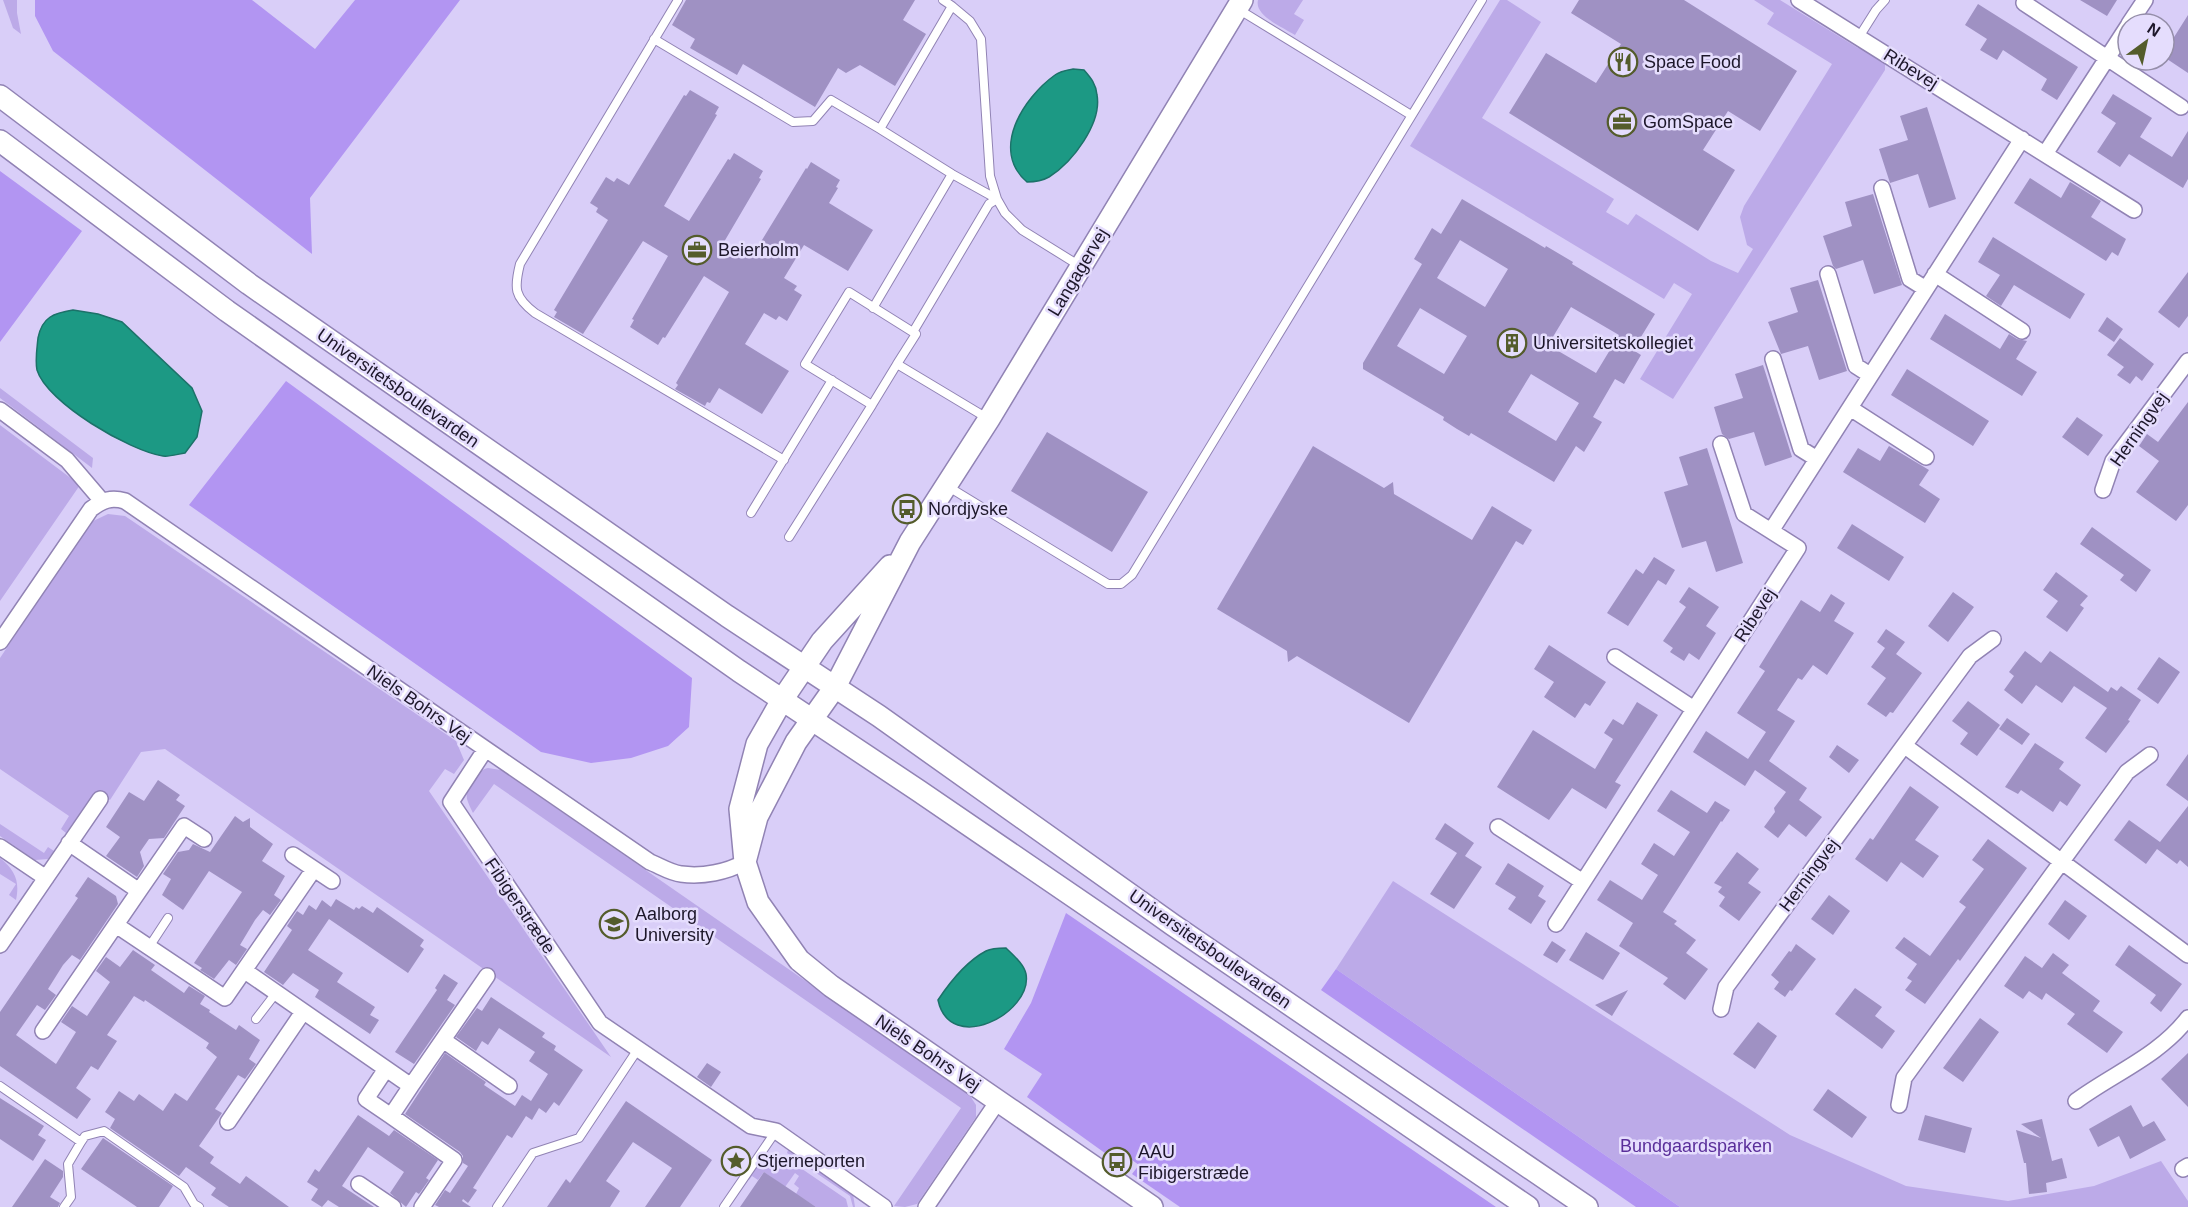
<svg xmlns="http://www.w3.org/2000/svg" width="2188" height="1207" font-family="Arial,sans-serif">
<rect width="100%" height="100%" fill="#d9cef8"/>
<path fill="#bcaae8" d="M3,0H17V13L21,34L13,28Z
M1258,0H1303L1294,14L1304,20L1295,35C1283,27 1254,16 1258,0Z
M1500,0H1507L1541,22L1482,118L1614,199L1606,212L1628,225L1636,214L1711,261L1738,273L1753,249L1747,245L1740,217L1744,206L1832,64L1767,24L1774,13L1754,0H1780L1858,48L1874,52L1885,62V70L1673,399L1640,379L1692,294L1674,283L1664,299L1410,146Z
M0,388L93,458L92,468L0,398Z
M0,425L80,485L0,601Z
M108,514L125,516L456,741L464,760L454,774L445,769L429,791L611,1057L165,749L141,752L110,800L96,791L66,833L61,829L69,816L0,769V658L91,522Z
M488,768L501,770L969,1094L976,1105V1117L917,1204L905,1207L894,1206L961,1108L494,784L473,813C471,809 468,803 467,799C465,785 475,771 488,768Z
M0,824L44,853L48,847L54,851L48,859L35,860L0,836Z
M0,858C15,870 20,881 16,900L9,895L16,884L0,874Z
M1393,881L1790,1135L1906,1186L2008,1201L2094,1186L2161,1161L2188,1201V1207H1680L1336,969Z
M788,1150L853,1194L855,1207H853L850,1196L787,1153Z
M763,1155L773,1161L786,1158L846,1199L848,1207H816L796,1194L799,1188L794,1184L799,1176L795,1173L785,1187L764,1172L758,1180L752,1176L749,1180L747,1179Z"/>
<path fill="#b295f2" d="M35,0H252L315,49L355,0H460L310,198L312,254L53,51L35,16Z
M0,171L82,231L0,342Z
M286,381L692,678L689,727L668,746L631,758L591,763L541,752L189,505Z
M1066,913L1496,1207H1180L1132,1174L1139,1165L1115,1148L1109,1156L1027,1097L1042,1074L1004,1049L1031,1003Z
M1336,969L1680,1207H1636L1321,990Z"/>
<path fill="#1c9984" stroke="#1c7269" stroke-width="1.5" d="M1073,69L1084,70C1091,78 1096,84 1097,95C1102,123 1073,162 1049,177C1042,181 1035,182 1027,182C990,150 1023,98 1055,75C1060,71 1067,70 1073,69Z
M73,310L98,314L122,322L192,388L202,411L197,437L185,453C178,454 169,457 163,456C130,451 47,403 37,370C35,360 37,348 38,338C42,317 54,313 73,310Z
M1006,948C1013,955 1024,964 1026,974C1033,1013 950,1056 938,1000C950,982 967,961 986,951C992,948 1000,948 1006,948Z"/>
<path fill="#9f91c3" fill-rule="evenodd" d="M686,0H915L903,20L926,34L895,86L860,65L846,73L838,68L815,107L743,64L737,75L690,48L695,39L672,25Z
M1579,0H1684L1797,71L1760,131L1728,111L1703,150L1735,170L1698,231L1509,113L1546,53L1596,83L1621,44L1571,13Z
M2080,0H2117L2107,16Z
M1978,4L2078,67L2057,100L2041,90L2047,79L2003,50L1997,60L1980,50L1987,39L1965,25Z
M2188,15V73L2164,57V53Z
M690,90L719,107L715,114L717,115L664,206L689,221L728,159L730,160L734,153L763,171L759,178L761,179L724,242L750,257L753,253H754L806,168L807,169L811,162L840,180L836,187L838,188L829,203L873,230L848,271L804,245L784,278L797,286L794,290L802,295L787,321L779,316L776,320L764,313L745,344L789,371L762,414L719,388L710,403L707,402L705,406L675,389L678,385L676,383L729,292L704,276L665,338L663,337L658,345L630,327L634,320L632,319L668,256L643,241L583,334L554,317L557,312L554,310L608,220L596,212L598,208L590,203L606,177L614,182L617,178L629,185L684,95L686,96Z
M2113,94L2152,118L2140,137L2172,157L2188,131V179L2183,188L2129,154L2120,167L2097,152L2116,123L2101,113Z
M1927,107L1956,199L1929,208L1918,174L1890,183L1879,149L1908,140L1900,116Z
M2030,178L2061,198L2070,182L2101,201L2091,217L2126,239L2118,256L2112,252L2106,261L2014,203Z
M1873,194L1902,285L1874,294L1863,260L1836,269L1833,266L1823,236L1852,226L1845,202Z
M1462,199L1545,248L1546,246L1573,262L1572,264L1655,314L1633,350L1641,355L1624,384L1615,379L1593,417L1602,422L1584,452L1576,446L1554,482L1471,433L1469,436L1457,429L1443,420L1444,417L1363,369V363L1422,264L1414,259L1432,228L1441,234ZM1460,240L1508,269L1485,307L1437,278ZM1571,307L1619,335L1596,373L1548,345ZM1420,308L1467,336L1444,374L1397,346ZM1531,374L1579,403L1556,441L1508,412Z
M1993,237L2085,294L2070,319L2014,285L2001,306L1986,296L2000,275L1978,262Z
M2188,272V316L2179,328L2158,312Z
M1818,280L1847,371L1819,380L1808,346L1781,354L1768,322L1798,312L1790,288Z
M1945,314L2000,349L2009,334L2017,339L2027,341L2016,359L2037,372L2022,396L1930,339Z
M2107,317L2123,329L2114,342L2098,331Z
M2120,338L2154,364L2142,381L2136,376L2130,384L2117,375L2124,367L2107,355Z
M1763,365L1792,457L1765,466L1754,432L1729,439L1722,434L1714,407L1743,398L1735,374Z
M1907,369L1989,421L1973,446L1891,395Z
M2188,402V505L2176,521L2136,492L2159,461L2139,446L2147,434L2158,442Z
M2077,417L2103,435L2088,456L2062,437Z
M1047,432L1148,492L1112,552L1011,491Z
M1313,446L1384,488L1393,482L1394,494L1472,540L1492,506L1532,530L1523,545L1516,541L1409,723L1297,656L1288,662L1287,651L1217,609Z
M1889,446L1929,470L1919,485L1940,499L1925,523L1843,472L1858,448L1880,461Z
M1707,448L1743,563L1716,572L1706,541L1682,548L1664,492L1688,485L1679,457Z
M1852,524L1904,557L1889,581L1837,548Z
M2092,527L2151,570L2136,592L2120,580L2124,575L2080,544Z
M1654,557L1675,570L1666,585L1658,580L1628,626L1607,613L1636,569L1643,574Z
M2056,572L2088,596L2080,605L2084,608L2067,632L2046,617L2058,601L2043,590Z
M1689,587L1719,607L1706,626L1716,633L1699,660L1689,653L1684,661L1670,652L1673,648L1663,641L1686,607L1679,602Z
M1953,592L1974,607L1948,642L1928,626Z
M1831,594L1845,603L1834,621L1854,633L1827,675L1813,665L1802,680L1798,678L1777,710L1795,721L1769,761L1807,788L1799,800L1822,817L1806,837L1789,824L1778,838L1764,827L1775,812L1774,808L1786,792L1755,770L1745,786L1693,752L1706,731L1748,759L1766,732L1737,713L1765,671L1759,667L1801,600L1820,612Z
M1886,629L1905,642L1896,654L1922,673L1893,713L1890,712L1886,717L1867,704L1886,678L1871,667L1885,648L1877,642Z
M1549,645L1606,682L1590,706L1585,703L1575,718L1544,697L1554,682L1534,669Z
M2025,651L2041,663L2050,651L2108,692L2111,687L2117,691L2121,686L2141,700L2128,720L2130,721L2106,753L2085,738L2107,708L2074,686L2062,703L2036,685L2022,704L2004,690L2014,676L2009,672Z
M2159,657L2180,672L2158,704L2137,689Z
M1968,701L2000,725L1977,756L1960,744L1968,733L1952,721Z
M1637,702L1658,715L1615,782L1621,785L1606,809L1572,788L1549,820L1497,787L1533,730L1595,769L1613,739L1604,733L1613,719L1623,725Z
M2007,718L2030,734L2022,745L1999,729Z
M2035,743L2064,762L2059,769L2081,785L2067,806L2060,801L2053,812L2021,790L2018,794L2005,787Z
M1837,745L1859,760L1849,773L1829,757Z
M2188,754V801L2166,785Z
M158,780L180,795L176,800L185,806L164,838L149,839L140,852L144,866L137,877L106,856L120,837L106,827L129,792L144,801Z
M1910,786L1939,807L1915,840L1939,856L1923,878L1901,862L1887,882L1855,859L1870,838L1873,840Z
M1671,790L1707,813L1715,801L1730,810L1722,822L1721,821L1663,912L1677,921L1674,924L1696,940L1686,953L1708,969L1685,1000L1663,984L1668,978L1619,946L1633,923L1597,900L1610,880L1642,900L1658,875L1641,864L1654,843L1674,856L1690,832L1657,811Z
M2188,806V867L2180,860L2177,864L2157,849L2146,864L2114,840L2129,820L2160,842Z
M235,816L243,822L250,818V827L273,844L262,861L285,876L274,895L281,900L270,915L263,910L255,920L240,945L247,949L236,965L229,960L214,979L200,970L202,968L194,963L242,892L209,871L183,910L162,895L171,879L163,874L178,852L189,850L193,844L210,852Z
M1445,823L1474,843L1465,856L1482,867L1454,909L1430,894L1457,853L1435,839Z
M1988,839L2027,868L1960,961L1958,959L1925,1004L1905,990L1912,981L1907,978L1917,964L1895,948L1904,937L1930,956L1966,907L1959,902L1984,869L1972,860Z
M1737,852L1759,869L1748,883L1761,892L1739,921L1719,906L1725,897L1718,892L1722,887L1714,883Z
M1508,863L1544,886L1538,896L1546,901L1531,924L1508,909L1516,897L1495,884Z
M88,877L116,896L118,904L80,960L72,955L63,965L48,989L56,995L45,1010L37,1005L16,1035L56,1064L76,1032L61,1022L72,1006L87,1016L110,982L96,971L106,957L120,967L133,950L155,965L151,970L184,993L189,986L205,996L200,1004L210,1010L209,1012L236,1030L239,1025L260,1040L249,1059L256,1064L245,1079L238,1075L215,1109L222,1113L199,1146L214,1157L210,1163L240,1184L246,1176L289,1207H229L211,1195L216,1188L186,1167L179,1176L110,1128L115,1119L105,1112L119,1091L134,1101L139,1094L163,1111L175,1093L187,1101L217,1057L206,1048L209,1043L145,1000L144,1002L134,996L107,1035L117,1041L98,1070L91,1066L76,1088L91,1099L77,1119L0,1066V1012L78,898L75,896Z
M1829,895L1850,911L1833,935L1811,919Z
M336,899L354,910L356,907L359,909L362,906L373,913L377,907L424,940L420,946L424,949L408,973L329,919L308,950L343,973L337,982L375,1007L370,1015L379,1020L370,1034L315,997L319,990L293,973L283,985L264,972L292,930L287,926L297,911L303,915L309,905L316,910L322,900L331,907Z
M2065,900L2087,916L2069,940L2048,924Z
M1586,932L1620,953L1603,980L1569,960Z
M1552,941L1566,950L1557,963L1543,955Z
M1796,944L1816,959L1792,991L1790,990L1785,997L1774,989L1779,982L1771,975L1789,951L1791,952Z
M2129,945L2182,984L2161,1012L2150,1003L2156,995L2115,965Z
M2053,953L2069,965L2062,973L2100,1001L2093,1011L2123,1032L2107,1053L2067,1024L2075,1014L2046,993L2042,1000L2029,991L2023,999L2004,986L2025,956L2042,968Z
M444,974L458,983L447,1000L455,1005L414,1064L395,1052L437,990L435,988Z
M1855,988L1882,1007L1875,1016L1895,1031L1882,1049L1835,1014Z
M1628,990L1612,1016L1595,1005Z
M491,997L545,1033L542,1037L556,1046L554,1050L583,1070L559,1106L554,1102L546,1113L539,1108L532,1120L526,1116L512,1138L507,1135L473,1188L477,1190L468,1203L463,1199L462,1201L471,1207H439L435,1205L445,1190L450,1193L468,1166L463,1163V1156L460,1152L405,1114L445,1053L486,1082L484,1085L515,1106L522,1095L531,1101L548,1074L529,1061L535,1052L499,1028L488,1045L482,1041L476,1051L456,1037L477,1008L482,1011Z
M1980,1018L1999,1032L1963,1082L1943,1068Z
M1758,1022L1777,1036L1755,1069L1733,1054Z
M2188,1053V1107L2161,1079Z
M707,1063L721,1072L711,1087L697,1077Z
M1828,1089L1867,1117L1852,1138L1813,1110Z
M0,1098L44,1126L38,1135L46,1140L33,1161L0,1139Z
M626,1101L712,1160L680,1207H645L672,1168L633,1142L606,1181L620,1191L610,1207H547L566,1179L570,1183Z
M2131,1105L2143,1127L2154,1121L2166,1140L2130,1159L2119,1136L2098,1147L2089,1129Z
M358,1115L389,1136L394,1130L438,1160L426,1178L429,1180L419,1194L416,1192L406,1207L390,1193L404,1172L368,1147L342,1186L374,1207H339L328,1200L322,1207L311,1200L318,1189L307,1182L315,1169L319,1172Z
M1925,1115L1972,1128L1965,1153L1918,1140Z
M2042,1119L2052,1161L2062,1158L2067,1178L2046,1183L2047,1192L2029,1194L2026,1163H2024L2016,1130L2041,1138L2021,1124Z
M103,1138L173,1186L159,1207H137L81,1169Z
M45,1159L63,1171V1177L50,1197L60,1203L58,1207H12Z
M764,1172L794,1192L816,1207H740Z"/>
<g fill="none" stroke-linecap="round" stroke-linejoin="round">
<g stroke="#9183b4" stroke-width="10">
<path id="lane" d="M678,0L520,264C514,288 514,297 535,313L784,460
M952,6L970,21L981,39L990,176L997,199L1005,213L1022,230L1080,266
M1238,9L1411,115
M1859,37L1876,10L1885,0
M654,39L793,122L813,121L831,100L880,129
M873,308L952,174
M913,332L989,204L997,199L952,174L880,129L952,6L943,0
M897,364L916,334L849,292L805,364L872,405L897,364L987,418
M947,486L1108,584H1121L1132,575L1482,0
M751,513L832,380
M789,537L872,405
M149,947L168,918
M256,1019L276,993
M0,1086L81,1142L85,1136L104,1131L184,1187L194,1204L199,1207
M64,1207L71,1197L68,1164L81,1142
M497,1207L533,1153L579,1138L638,1049
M724,1207L776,1131"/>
</g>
<g stroke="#9183b4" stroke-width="18">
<path id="street" d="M1799,0L2134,210
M2024,3L2181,107
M2129,24L2145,0
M2045,154L2128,26
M1882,188L1910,279L1926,289
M1828,274L1856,366L1870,375
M1935,274L2022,331
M1773,359L1801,449L1817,459
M1850,408L1926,457
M0,410L67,460L102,501
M1721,444L1744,514L1771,531
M2103,490L2113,461L2188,361
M0,642L91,509C103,500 111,497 125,501L650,862C660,866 671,873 681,874C703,877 727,872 745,862
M1615,657L1694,709
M1905,746L2188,955
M485,750L451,802L600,1023L751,1126L776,1131L884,1207
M1498,827L1583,882L1798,548L1771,531L2022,139
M0,847L46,878
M293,855L332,881
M139,891L184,826L204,839
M1556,924L1583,882
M116,925L225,998L314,869
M0,945L100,799
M245,971L411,1086L487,976
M1721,1009L1726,987L1970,656L1993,639
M43,1031L139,891L69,843
M443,1040L509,1086
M386,1069L366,1099L391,1116L411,1086
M2076,1101C2114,1073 2159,1056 2188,1018
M1899,1105L1904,1078L2127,772L2150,755
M391,1116L454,1160L422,1207
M228,1122L303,1012
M2183,1169L2188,1166
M359,1184L393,1207
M926,1207L998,1101"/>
</g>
<g stroke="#9183b4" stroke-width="24">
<path id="secondary" d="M0,96L249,284L727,616L879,716L1173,925L1587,1207
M0,141L227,311L739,671L919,791L1528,1207
M890,566L822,641L782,700L757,744L740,809L745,862L758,902L799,960L831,986L1152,1207
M745,862L757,817L796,742L835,687L910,542L989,419L1242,0"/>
</g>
<use href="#lane" stroke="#fff" stroke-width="8"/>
<use href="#street" stroke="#fff" stroke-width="15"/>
<use href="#secondary" stroke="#fff" stroke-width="21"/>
</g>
<defs>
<g id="restaurant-ring" transform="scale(1.5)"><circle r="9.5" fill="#e5ddfd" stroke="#545c2b" stroke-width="1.5"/><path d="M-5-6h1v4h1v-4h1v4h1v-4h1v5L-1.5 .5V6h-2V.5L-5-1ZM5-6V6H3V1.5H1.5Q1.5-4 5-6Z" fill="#545c2b"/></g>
<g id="office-ring" transform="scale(1.5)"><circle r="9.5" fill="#e5ddfd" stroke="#545c2b" stroke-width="1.5"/><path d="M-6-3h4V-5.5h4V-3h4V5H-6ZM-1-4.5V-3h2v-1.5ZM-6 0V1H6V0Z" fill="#545c2b"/></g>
<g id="building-ring" transform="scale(1.5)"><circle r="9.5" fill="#e5ddfd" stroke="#545c2b" stroke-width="1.5"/><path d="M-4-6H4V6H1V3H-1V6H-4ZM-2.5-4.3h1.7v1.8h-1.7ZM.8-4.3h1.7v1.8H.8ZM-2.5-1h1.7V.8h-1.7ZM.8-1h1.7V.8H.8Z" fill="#545c2b"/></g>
<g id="bus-ring" transform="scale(1.5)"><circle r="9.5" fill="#e5ddfd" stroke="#545c2b" stroke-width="1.5"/><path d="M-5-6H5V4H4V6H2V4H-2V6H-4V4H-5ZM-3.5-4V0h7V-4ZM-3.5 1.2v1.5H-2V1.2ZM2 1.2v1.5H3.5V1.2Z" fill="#545c2b"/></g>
<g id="university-ring" transform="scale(1.5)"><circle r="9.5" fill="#e5ddfd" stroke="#545c2b" stroke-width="1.5"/><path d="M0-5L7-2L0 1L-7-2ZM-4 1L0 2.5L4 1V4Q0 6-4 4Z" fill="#545c2b"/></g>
<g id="sight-ring" transform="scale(1.5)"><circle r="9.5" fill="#e5ddfd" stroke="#545c2b" stroke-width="1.5"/><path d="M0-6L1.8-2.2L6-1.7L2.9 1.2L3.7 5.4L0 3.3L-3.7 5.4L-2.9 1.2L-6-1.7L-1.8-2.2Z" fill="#545c2b"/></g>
</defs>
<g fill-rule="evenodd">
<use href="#restaurant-ring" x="1623" y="62"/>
<use href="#office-ring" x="1622" y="122"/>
<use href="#office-ring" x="697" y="250"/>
<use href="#building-ring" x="1512" y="343"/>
<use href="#bus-ring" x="907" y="509"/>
<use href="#university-ring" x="614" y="924"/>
<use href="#sight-ring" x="736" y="1161"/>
<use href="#bus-ring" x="1117" y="1162"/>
</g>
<g text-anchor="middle" stroke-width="5" stroke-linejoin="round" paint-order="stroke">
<g font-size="18" fill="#1d172a" stroke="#e5ddfd" text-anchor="start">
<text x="1644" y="68">Space Food</text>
<text x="1643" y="128">GomSpace</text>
<text x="718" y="256">Beierholm</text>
<text x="1533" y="349">Universitetskollegiet</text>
<text x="928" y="515">Nordjyske</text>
<text x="635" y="920">Aalborg<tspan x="635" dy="21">University</tspan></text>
<text x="1138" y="1158">AAU<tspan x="1138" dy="21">Fibigerstræde</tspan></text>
<text x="757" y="1167">Stjerneporten</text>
</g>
<g font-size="18" fill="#1d172a" stroke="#e5ddfd">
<text transform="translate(1911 69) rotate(32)" y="6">Ribevej</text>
<text transform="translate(1078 272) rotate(-59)" y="6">Langagervej</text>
<text transform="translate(398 388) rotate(35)" y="6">Universitetsboulevarden</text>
<text transform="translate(2139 429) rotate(-55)" y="6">Herningvej</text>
<text transform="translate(1755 615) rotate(-57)" y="6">Ribevej</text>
<text transform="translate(419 704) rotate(35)" y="6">Niels Bohrs Vej</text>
<text transform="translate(1809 875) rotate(-53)" y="6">Herningvej</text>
<text transform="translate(520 906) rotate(56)" y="6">Fibigerstræde</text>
<text transform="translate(1210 949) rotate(35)" y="6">Universitetsboulevarden</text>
<text transform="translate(928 1053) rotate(34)" y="6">Niels Bohrs Vej</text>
</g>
<g font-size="18" fill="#5a2f9a" stroke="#e5ddfd">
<text x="1696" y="1152">Bundgaardsparken</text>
</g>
</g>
<g transform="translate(2146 42) rotate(33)"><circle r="28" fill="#e5ddfd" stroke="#958ea9" stroke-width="1.5"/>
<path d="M0-4.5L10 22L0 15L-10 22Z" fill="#545c2b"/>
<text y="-9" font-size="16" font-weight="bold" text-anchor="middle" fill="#1d172a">N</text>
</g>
</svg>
